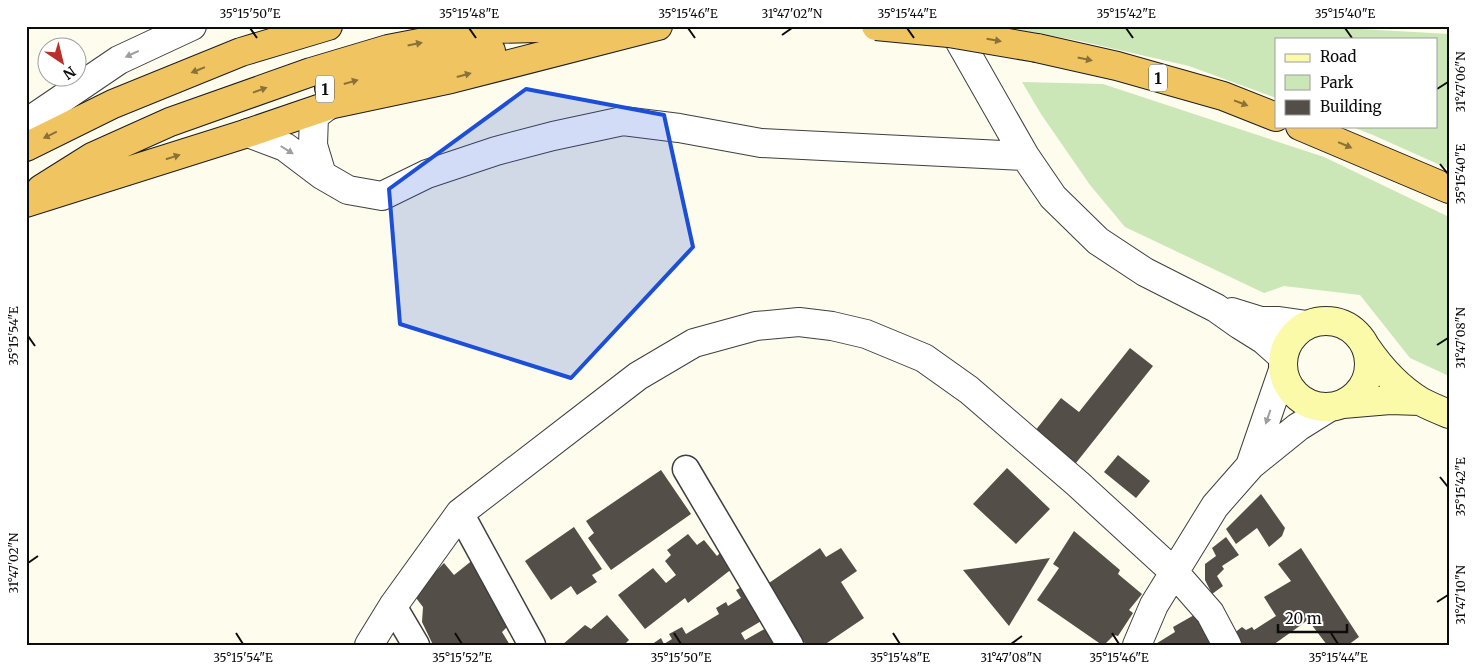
<svg xmlns="http://www.w3.org/2000/svg" width="1475" height="671" font-family="Merriweather,serif">
<rect width="100%" height="100%" fill="#fefcec"/>
<path fill="#cbe7b7" d="M996,26H1308L1449,34V169L1373,135L1350,126H1436V39H1276V98L1189,66L1080,41Z
M1022,82L1103,84L1324,157L1449,217V376L1410,358L1360,295L1284,286L1264,293L1125,227L1090,185L1041,114Z"/>
<path fill="#544e49" d="M1130,348L1153,366L1072,468L1031,436L1061,398L1079,412Z
M1118,455L1150,481L1136,498L1104,472Z
M1007,468L1050,509L1016,544L973,504Z
M661,470L691,514L611,570L588,538L594,533L586,521Z
M1261,494L1285,528L1282,536L1269,547L1257,528L1236,544L1226,529Z
M574,527L602,569L592,575L597,582L577,595L571,586L551,600L525,561Z
M1074,531L1120,570L1118,574L1142,594L1129,610L1133,613L1118,636L1114,635L1104,645H1102L1037,600L1059,568L1053,564Z
M688,534L697,545L704,540L717,556L721,552L733,568L688,603L685,598L645,629L618,595L653,568L666,583L676,575L665,561L671,555L667,550Z
M1226,537L1239,555L1222,566L1224,569L1217,576L1223,586L1212,594L1205,580V564L1216,556L1212,548Z
M820,548L826,557L841,548L857,571L841,582L864,618L824,645H806L766,585Z
M1301,548L1359,637L1348,645H1327L1308,620L1273,645H1235L1229,637L1242,627L1246,630L1252,627L1254,630L1276,616L1264,597L1291,581L1278,564Z
M1050,558L1009,626L963,570Z
M474,559L507,627L502,632L510,645H433L422,622L423,607L413,594L444,563L454,575Z
M747,584L763,620L741,633L745,640L768,627L779,645H651L661,638L664,644L672,639L669,634L682,627L686,634L719,614L716,608L726,602L728,606L741,598L736,590Z
M1196,614L1213,645H1154L1175,632L1173,627Z
M607,615L629,640L624,645H562L585,625L591,629Z"/>
<g fill="none" stroke-linecap="round" stroke-linejoin="round">
<g stroke="#3f3f3f" stroke-width="29">
<path id="minor" d="M686,469L790,645
M460,513L532,645
M393,606L416,645"/>
</g>
<g stroke="#3f3f3f" stroke-width="30">
<path id="tertiary" d="M951,26L1025,156L1053,197L1098,241L1145,272L1216,308L1240,325L1264,340L1283,357
M26,123L119,60L192,26
M248,133L285,147L322,175L348,190L382,196L427,174L496,151L553,136L623,121L679,128L761,143L1025,156
M322,175L313,145L314,116L326,107
M1232,312L1261,321H1279L1307,325
M1251,463L1283,370
M369,645L393,606L460,513L638,376L694,343L756,326L799,322L832,326L866,334L924,358L969,390L1078,484L1174,572L1210,613L1227,645
M1137,645L1154,605L1215,506L1251,465L1298,427L1330,407"/>
</g>
<g stroke="#2e2e2e" stroke-width="30">
<path id="secondary" d="M1283 364a43 43 0 1 1 86 0a43 43 0 1 1-86 0Z
M1366,347C1381,369 1397,387 1420,401C1429,406 1439,410 1449,414
M1343,404L1390,400L1420,401"/>
</g>
<g stroke="#1d1d1d" stroke-width="30">
<path id="trunk" d="M1037,48L1117,66L1223,96L1276,117
M329,88L395,69L491,51
M1300,126L1449,189
M26,147L113,104L241,52L328,26
M41,189L92,157L170,122L311,72L388,49L492,29L577,27L610,29
M26,203L248,133L333,104L451,79L658,26"/>
</g>
<use href="#minor" stroke="#fff" stroke-width="26"/>
<use href="#tertiary" stroke="#fff" stroke-width="28"/>
<use href="#secondary" stroke="#fbfaa9" stroke-width="28"/>
<use href="#trunk" stroke="#f0c460" stroke-width="28"/>
<g stroke="#1d1d1d" stroke-width="30" stroke-linecap="butt">
<path id="trunk-bridge" d="M876,26L949,33L1037,48"/>
</g>
<use href="#trunk-bridge" stroke="#f0c460" stroke-width="28"/>
</g>
<defs><path id="oneway-solid" d="M-6-.8H1V-3.2L6.5 0L1 3.2V.8H-6Z" transform="scale(1.25)"/></defs>
<g fill="#89713a">
<use href="#oneway-solid" transform="translate(994 40) rotate(10)"/>
<use href="#oneway-solid" transform="translate(415 44) rotate(-11)"/>
<use href="#oneway-solid" transform="translate(1085 59) rotate(12)"/>
<use href="#oneway-solid" transform="translate(198 70) rotate(158)"/>
<use href="#oneway-solid" transform="translate(464 75) rotate(-15)"/>
<use href="#oneway-solid" transform="translate(351 82) rotate(-16)"/>
<use href="#oneway-solid" transform="translate(260 90) rotate(-20)"/>
<use href="#oneway-solid" transform="translate(1241 103) rotate(21)"/>
<use href="#oneway-solid" transform="translate(50 135) rotate(154)"/>
<use href="#oneway-solid" transform="translate(1345 145) rotate(23)"/>
<use href="#oneway-solid" transform="translate(173 157) rotate(-18)"/>
</g>
<g fill="#9e9e9e">
<use href="#oneway-solid" transform="translate(132 54) rotate(155)"/>
<use href="#oneway-solid" transform="translate(287 150) rotate(32)"/>
<use href="#oneway-solid" transform="translate(1268 417) rotate(109)"/>
</g>
<path fill="#1d4ed8" fill-opacity="0.2" stroke="#1d4ed8" stroke-width="4" stroke-linejoin="round" d="M526,89L664,115L693,247L571,378L400,324L389,189Z"/>
<path fill="none" stroke="#0c0c0c" stroke-width="2" d="M250,28L257,38M469,28L476,38M688,28L695,38M907,28L914,38M1126,28L1133,38M1345,28L1352,38M782,35L792,28M1437,89L1448,82M1440,164L1448,174M28,336L35,346M1437,345L1448,338M1440,477L1448,487M28,563L38,556M1437,602L1448,595M236,633L243,644M455,633L462,644M674,633L681,644M893,633L900,644M1112,633L1119,644M1331,633L1338,644M1011,644L1022,636"/>
<g text-anchor="middle" stroke-width="5" stroke-linejoin="round" paint-order="stroke">
<g fill="#fff" stroke="#555" stroke-width="1">
<rect x="1149" y="64.5" width="18" height="27" rx="4"/>
<rect x="316" y="75.5" width="18" height="27" rx="4"/>
</g>
<g font-size="16" font-weight="bold" fill="#0c0c0c">
<text x="1158" y="84">1</text>
<text x="325" y="95">1</text>
</g>
</g>
<rect width="1475" height="671" fill="none" stroke="#ffffff" stroke-width="55"/>
<rect x="1275" y="38" width="162" height="90" fill="#ffffff" stroke="#9e9e9e"/>
<rect x="1285" y="54" width="25" height="8" fill="#fbfaa9" stroke="#9e9e9e"/>
<text x="1320" y="62" font-size="15" fill="#0c0c0c">Road</text>
<rect x="1285" y="75" width="25" height="15" fill="#cbe7b7" stroke="#9e9e9e"/>
<text x="1320" y="88" font-size="15" fill="#0c0c0c">Park</text>
<rect x="1285" y="100" width="25" height="15" fill="#544e49" stroke="#9e9e9e"/>
<text x="1320" y="112" font-size="15" fill="#0c0c0c">Building</text>
<g transform="translate(62 62) rotate(145)"><circle r="24" fill="#ffffff" stroke="#9e9e9e"/>
<path d="M0-4L9 19L0 12L-9 19Z" fill="#b5312a"/>
<text y="-8" font-size="14" font-weight="bold" text-anchor="middle" fill="#0c0c0c">N</text>
</g>
<path d="M1278 624v8h69v-8" fill="none" stroke="#0c0c0c" stroke-width="2.5"/>
<text x="1285" y="624" font-size="15" fill="#0c0c0c" stroke="#ffffff" stroke-width="4" paint-order="stroke">20 m</text>
<rect x="28" y="28" width="1420" height="616" fill="none" stroke="#0c0c0c" stroke-width="2"/>
<g font-size="12" text-anchor="middle" fill="#0c0c0c">
<text x="250" y="18">35°15'50"E</text>
<text x="469" y="18">35°15'48"E</text>
<text x="688" y="18">35°15'46"E</text>
<text x="792" y="18">31°47'02"N</text>
<text x="907" y="18">35°15'44"E</text>
<text x="1126" y="18">35°15'42"E</text>
<text x="1345" y="18">35°15'40"E</text>
<text transform="translate(1461 82) rotate(-90)" y="4">31°47'06"N</text>
<text transform="translate(1461 174) rotate(-90)" y="4">35°15'40"E</text>
<text transform="translate(14 336) rotate(-90)" y="4">35°15'54"E</text>
<text transform="translate(1461 338) rotate(-90)" y="4">31°47'08"N</text>
<text transform="translate(1461 487) rotate(-90)" y="4">35°15'42"E</text>
<text transform="translate(14 563) rotate(-90)" y="4">31°47'02"N</text>
<text transform="translate(1461 595) rotate(-90)" y="4">31°47'10"N</text>
<text x="243" y="662">35°15'54"E</text>
<text x="462" y="662">35°15'52"E</text>
<text x="681" y="662">35°15'50"E</text>
<text x="900" y="662">35°15'48"E</text>
<text x="1011" y="662">31°47'08"N</text>
<text x="1119" y="662">35°15'46"E</text>
<text x="1338" y="662">35°15'44"E</text>
</g>
</svg>
